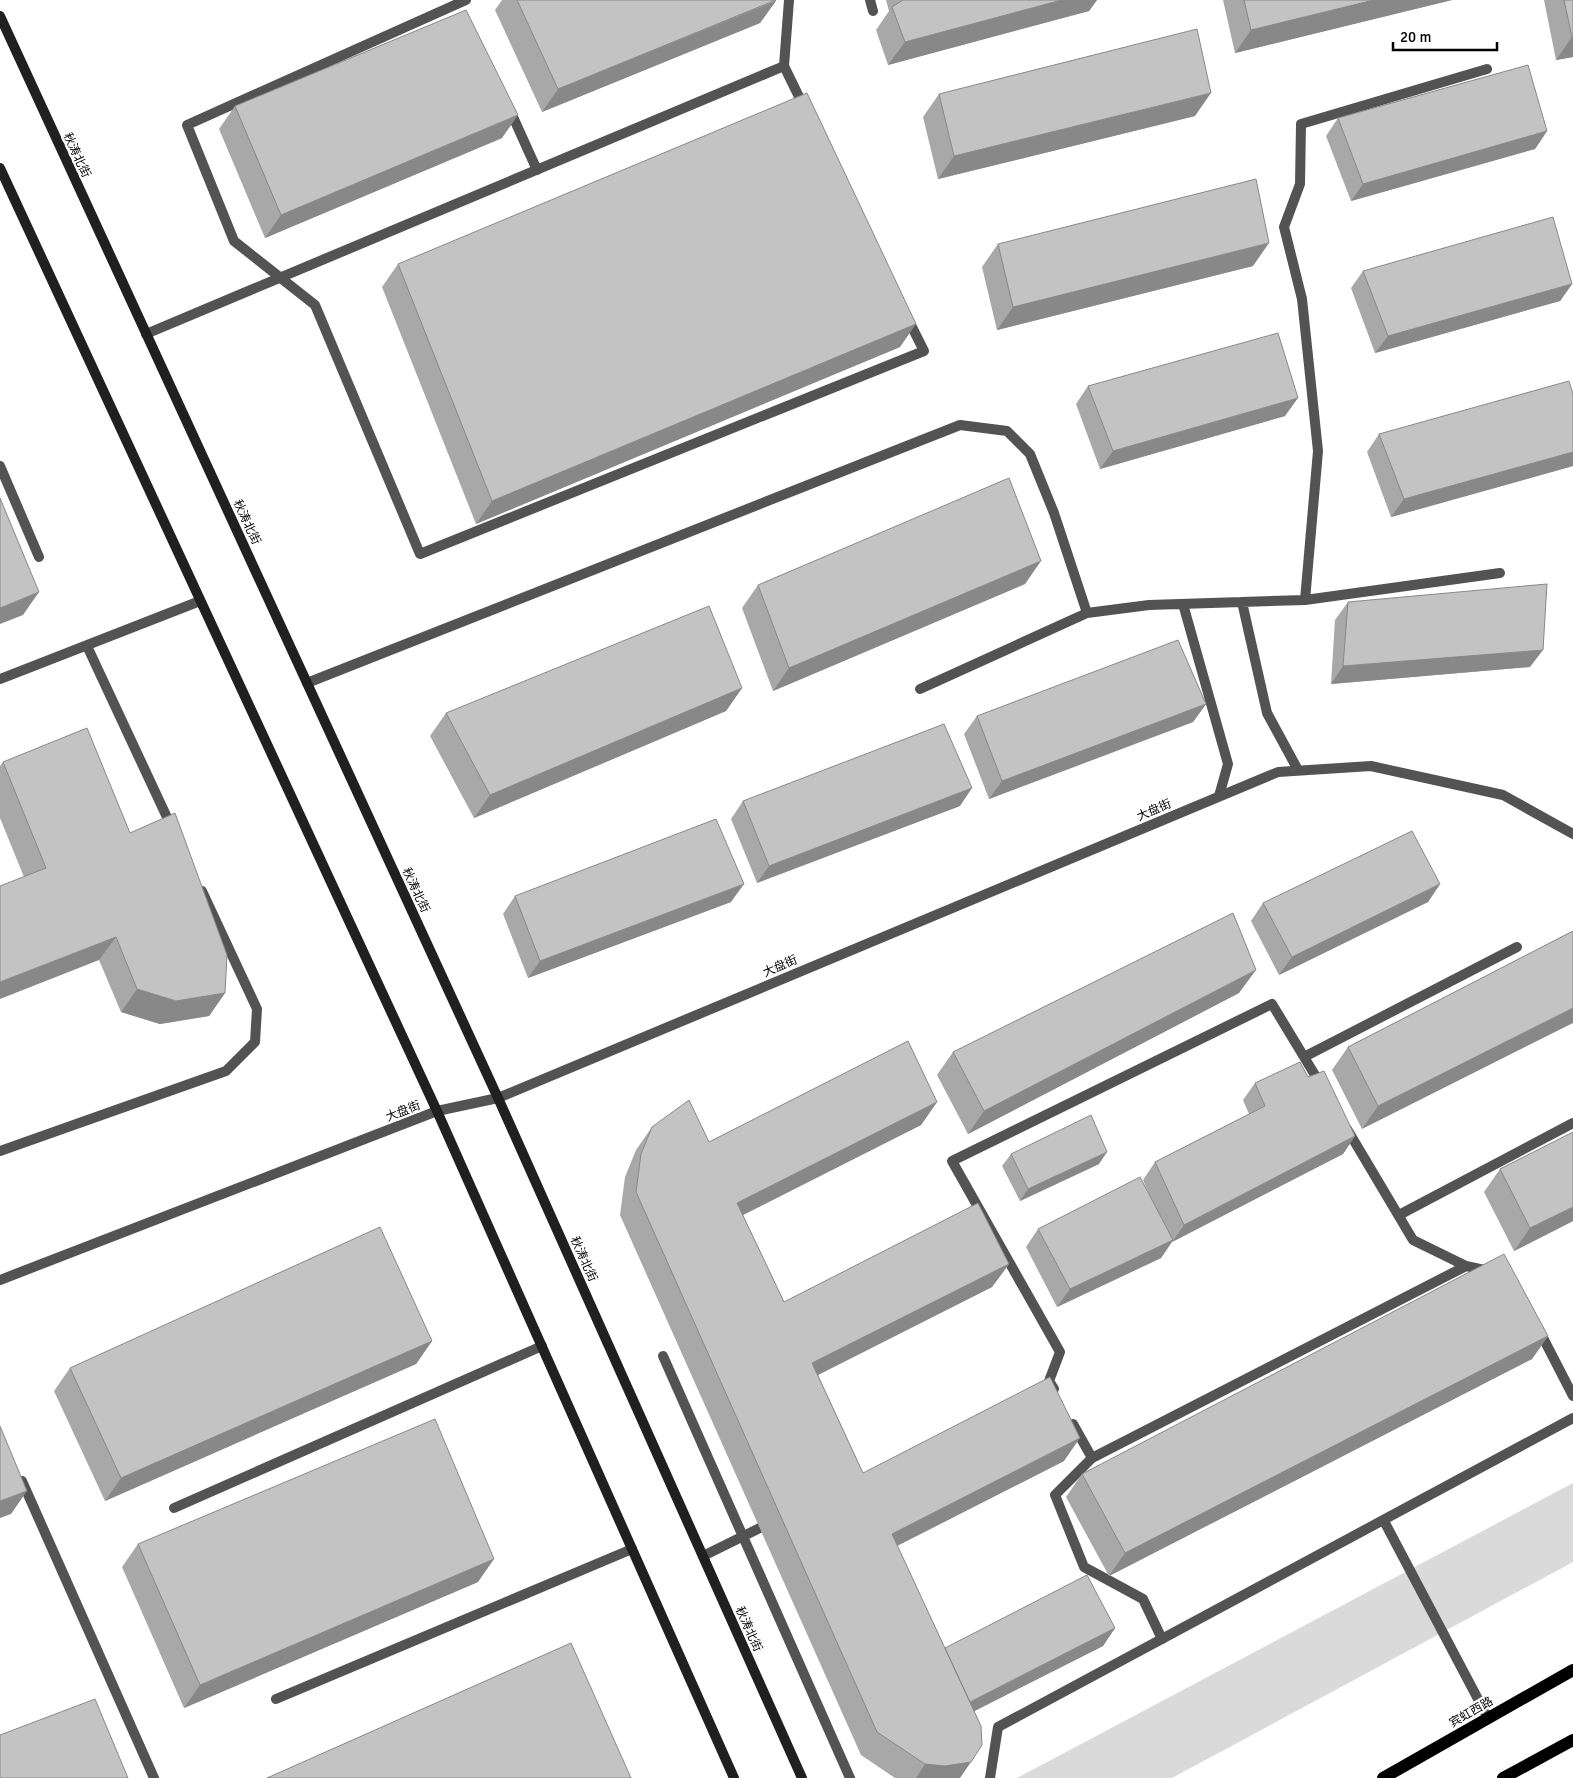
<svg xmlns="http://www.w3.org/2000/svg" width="1573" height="1778" font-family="Signika,'Noto Sans SC',sans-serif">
<rect width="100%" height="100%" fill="#fff"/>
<path fill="#dadada" d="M1573,1483V1562L1172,1778H1017Z"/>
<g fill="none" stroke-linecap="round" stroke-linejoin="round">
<path stroke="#535353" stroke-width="10" d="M466,0L187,125L234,241L315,305L420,554L924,351L907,317
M789,0L784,66L804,107
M870,0L873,11
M509,108L537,170
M0,466L39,557
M1305,600L1318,451L1302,299L1284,227L1300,184L1301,124L1487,69
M1242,602L1267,713L1298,770
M1183,604L1228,764L1219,796
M87,646L172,828
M0,679L200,601
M307,683L960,425L1007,431L1030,454L1054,513L1087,613
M920,689L1087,613L1149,605L1305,600L1500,573
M1304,1057L1517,947
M1347,1129L1413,1240L1466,1266L1489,1271
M0,1151L226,1071L255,1042L257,1009L202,891
M1399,1215L1573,1123
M1539,1330L1573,1396
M1054,1389L1049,1381L1060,1352L952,1161L1272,1004L1321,1085
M1073,1424L1092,1458L1055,1495L1084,1567L1143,1599L1162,1639
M1092,1458L1466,1266
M22,1481L154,1778
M174,1508L542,1346
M703,1556L772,1522
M276,1699L632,1549"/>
<path stroke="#535353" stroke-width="10" d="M146,334L784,66
M0,1280L437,1111L498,1098L1278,772L1371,766L1503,795L1573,834
M663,1356L850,1778
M1384,1521L1488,1718
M990,1778L998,1727L1573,1418"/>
<path stroke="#202020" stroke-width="10" d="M0,16L498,1098L802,1778
M0,168L437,1111L734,1778"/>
<path stroke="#000" stroke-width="12" d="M1383,1778L1573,1670
M1503,1778L1573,1740"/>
</g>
<path fill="#a8a8a8" d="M502,0H776L760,23L542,112L495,10Z
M886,0H1097L1089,11L888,65L876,30L889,11Z
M1223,0H1452L1235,53Z
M1544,0H1573V57L1556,60Z
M939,94L1195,116L938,179L923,117Z
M235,106L502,138L265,238L219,129Z
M1338,118L1547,131L1535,149L1351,201L1326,136Z
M998,244L1253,266L997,330L982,267Z
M398,264L900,347L476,524L382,287Z
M1363,271L1572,284L1560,301L1375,353L1351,288Z
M1088,386L1285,416L1100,469L1076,404Z
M1573,394V466L1391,517L1367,452L1379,434Z
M1025,584L773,691L742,608L758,585Z
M1348,602L1530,667L1331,684L1335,620Z
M742,688L726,711L474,818L430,736L446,713Z
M1206,704L1193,722L989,799L964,734L977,716Z
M3,762L130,833L225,993L209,1016L160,1024L121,1012L99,960L24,877L0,818V766Z
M743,801L960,806L757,883L731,819Z
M1440,884L1428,902L1279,975L1251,921L1263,903Z
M515,896L731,902L528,978L503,914Z
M1573,931L1362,1129L1332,1070L1348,1047Z
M1239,993L968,1134L937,1075L953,1052Z
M1308,1077L1355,1136L1343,1154L1172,1242L1161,1258L1057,1307L1026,1247L1038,1229L1151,1199L1143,1180L1155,1162L1249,1114L1243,1100L1255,1083Z
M937,1102L921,1125L743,1215L784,1302L1009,1264L992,1287L818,1375L863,1473L1064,1461L897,1546L945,1648L1115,1628L1103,1646L974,1711L960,1778H895L861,1755L620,1215L625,1177L636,1150L652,1127L709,1142Z
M1011,1154L1099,1164L1020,1201L1002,1166Z
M1500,1169L1573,1221L1514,1251L1484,1192Z
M1548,1336L1532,1359L1109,1576L1066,1497L1082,1474Z
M432,1341L416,1364L105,1501L54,1391L70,1368Z
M138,1544L478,1582L184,1708L122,1567Z"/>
<path fill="#888" d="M1062,0H1097L1089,11L888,65L905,42Z
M1374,0H1452L1235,53L1251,30Z
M776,1L760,23L542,112L558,89Z
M1572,37H1573V57L1556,60Z
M1211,93L1195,116L938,179L954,156Z
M518,115L502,138L265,238L281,215Z
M1547,131L1535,149L1351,201L1363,184Z
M1269,243L1253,266L997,330L1013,307Z
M1572,284L1560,301L1375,353L1388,336Z
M916,324L900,347L476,524L492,501Z
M1298,398L1285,416L1100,469L1113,451Z
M1573,452V466L1391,517L1404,499Z
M1041,561L1025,584L773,691L789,668Z
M39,592L23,615L0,624V608Z
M1543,650L1530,667L1331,684L1343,666Z
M742,688L726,711L474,818L490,795Z
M1206,704L1193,722L989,799L1002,781Z
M972,788L960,806L757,883L769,866Z
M744,884L731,902L528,978L540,961Z
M1440,884L1428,902L1279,975L1292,957Z
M116,937L99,960L0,999V982Z
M1256,970L1239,993L968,1134L984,1111Z
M137,989L225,993L209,1016L160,1024L121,1012Z
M1573,1008V1023L1362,1129L1378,1106Z
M937,1102L921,1125L721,1226L737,1203Z
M1355,1136L1343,1154L1172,1242L1184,1225Z
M1107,1152L1099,1164L1020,1201L1028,1189Z
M1573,1207V1221L1514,1251L1530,1228Z
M1173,1240L1161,1258L1057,1307L1070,1289Z
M1009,1264L992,1287L796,1386L812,1363Z
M1548,1336L1532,1359L1109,1576L1125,1553Z
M432,1341L416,1364L105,1501L121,1478Z
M1080,1438L1064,1461L875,1557L892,1534Z
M27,1491L11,1514L0,1518V1501Z
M494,1559L478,1582L184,1708L200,1685Z
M1115,1628L1103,1646L953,1722L965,1705Z
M971,1762L960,1778H916L925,1764Z"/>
<path fill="#c3c3c3" stroke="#888" d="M517,0H776L558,89Z
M903,0H1062L905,42L892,7Z
M1244,0H1374L1251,30Z
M1564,0H1573V37H1572Z
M466,10L518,115L281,215L235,106Z
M1197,29L1211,93L954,156L939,94Z
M1528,65L1547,131L1363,184L1338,118Z
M807,93L916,324L492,501L398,264Z
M1256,179L1269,243L1013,307L998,244Z
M1553,217L1572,284L1388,336L1363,271Z
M1278,333L1298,398L1113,451L1088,386Z
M1569,381L1573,394V452L1404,499L1379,434Z
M1009,478L1041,561L789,668L758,585Z
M0,498L39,592L0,608Z
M1547,584L1543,650L1343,666L1348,602Z
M709,606L742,688L490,795L446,713Z
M1178,640L1206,704L1002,781L977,716Z
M944,724L972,788L769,866L743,801Z
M87,728L130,833L175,813L227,955L225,993L176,1001L137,989L116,937L0,982V886L46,868L3,762Z
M716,819L744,884L540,961L515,896Z
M1412,831L1440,884L1292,957L1263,903Z
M1233,913L1256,970L984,1111L953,1052Z
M1573,931V1008L1378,1106L1348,1047Z
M908,1041L937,1102L737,1203L784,1302L978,1203L1009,1264L812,1363L863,1473L1050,1377L1080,1438L892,1534L981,1726L982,1745L971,1762L945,1766L925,1764L877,1732L636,1192L641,1154L652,1127L689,1100L709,1142Z
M1300,1062L1308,1077L1324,1071L1355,1136L1184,1225L1155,1162L1265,1106L1255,1083Z
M1091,1115L1107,1152L1028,1189L1011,1154Z
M1573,1132V1207L1530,1228L1500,1169Z
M1140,1177L1173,1240L1070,1289L1038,1229Z
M380,1227L432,1341L121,1478L70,1368Z
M1504,1254L1548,1336L1125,1553L1082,1474Z
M435,1419L494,1559L200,1685L138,1544Z
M0,1426L27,1491L0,1501Z
M1087,1575L1115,1628L970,1702L945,1648Z
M571,1643L631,1778H267Z
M95,1699L128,1778H0V1735Z"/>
<g text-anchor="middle" stroke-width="4.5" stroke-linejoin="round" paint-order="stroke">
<g font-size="12" fill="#000" stroke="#fff">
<text transform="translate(77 155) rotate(65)" y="4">秋涛北街</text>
<text transform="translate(247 522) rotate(65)" y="4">秋涛北街</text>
<text transform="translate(1154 810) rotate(-23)" y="4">大盘街</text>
<text transform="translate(416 890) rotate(65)" y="4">秋涛北街</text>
<text transform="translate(780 966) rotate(-23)" y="4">大盘街</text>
<text transform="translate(403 1111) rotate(-21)" y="4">大盘街</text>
<text transform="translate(584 1259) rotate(66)" y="4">秋涛北街</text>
<text transform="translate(749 1629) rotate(66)" y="4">秋涛北街</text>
<text transform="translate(1471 1712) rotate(-30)" y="4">宾虹西路</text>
</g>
</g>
<path d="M1393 42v8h104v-8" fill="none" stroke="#000000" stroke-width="2.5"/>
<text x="1400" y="42" font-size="15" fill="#000000" stroke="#ffffff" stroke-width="4" paint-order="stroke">20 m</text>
</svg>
